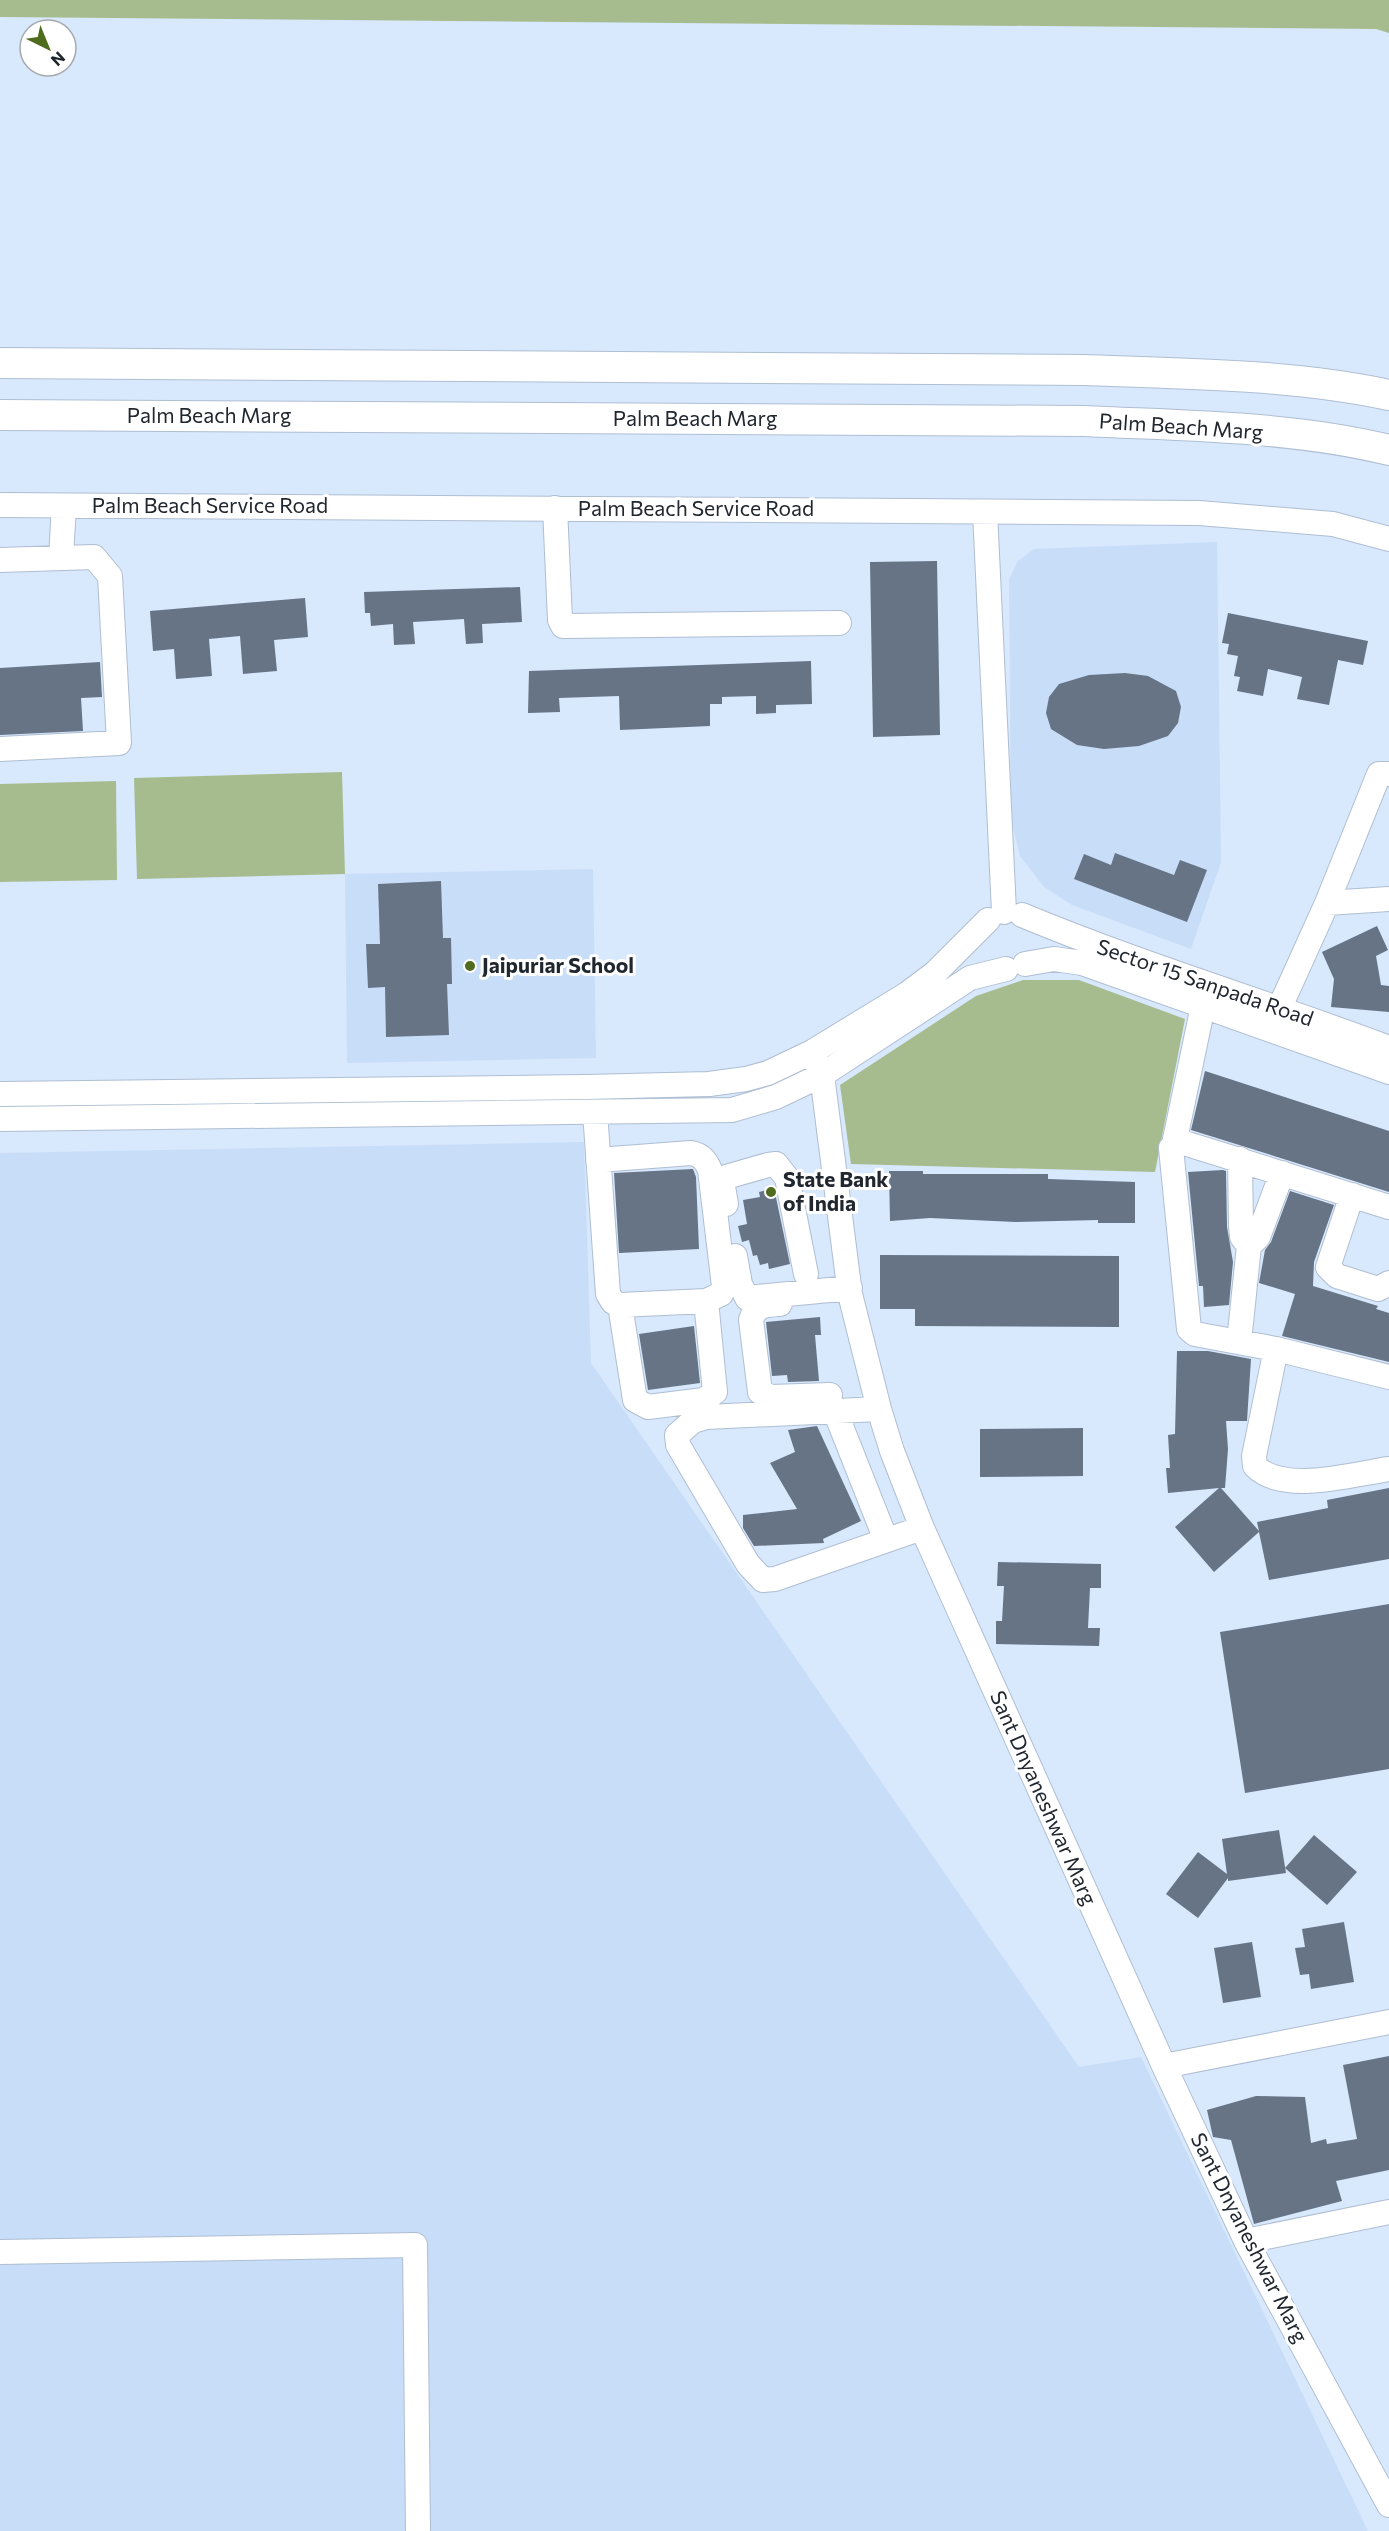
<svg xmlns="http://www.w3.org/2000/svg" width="1389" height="2531" font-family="Commissioner,sans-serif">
<rect width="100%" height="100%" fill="#d8e8fd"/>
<path fill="#c8ddf8" d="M1217,542L1221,862L1191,949L1072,905L1044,887L1020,856L1011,819L1009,579L1018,561L1034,549Z
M593,869L596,1058L347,1063L345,874Z
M584,1142L591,1363L1079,2067L1141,2057L1368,2531H0V1153Z"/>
<path fill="#a7bc8e" d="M0,0H1389V33L1376,29L0,17Z
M342,772L345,874L137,879L134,778Z
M116,781L117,880L0,882V784Z
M1023,980H1079L1185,1019L1155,1172L851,1164L840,1085L976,996Z"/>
<path fill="#667486" d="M937,561L940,735L873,737L870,562Z
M520,587L522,622L482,624L483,643L466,644L464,619L413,622L415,644L394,645L393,624L371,626L370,613H365L364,592Z
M305,598L308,637L274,640L277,671L243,674L240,636L209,639L212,676L176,679L174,649L153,651L150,611Z
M1228,613L1368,641L1363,665L1338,660L1329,705L1297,699L1302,677L1268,669L1263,696L1237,691L1240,677L1234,676L1238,656L1227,654L1229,644L1222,643Z
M811,661L812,704L776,705V713L756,714V696L722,697V704H710V726L620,730L619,696L559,698L560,712L528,713L529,671Z
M100,662L102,697L81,698L83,731L0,735V668Z
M1125,673L1148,676L1176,691L1181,707L1178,723L1168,736L1139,746L1104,749L1077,745L1051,729L1046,713L1049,697L1059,684L1089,675Z
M1115,853L1174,875L1180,860L1207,870L1187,922L1074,879L1084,854L1111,865Z
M441,881L443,938H451L452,984H447L449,1035L386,1037L385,987L368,988L366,944H380L378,884Z
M1377,926L1388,950L1376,956L1381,985L1389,986V1012L1331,1007L1334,979L1322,952Z
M1205,1071L1389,1131V1192L1191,1130Z
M693,1169L696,1177L699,1249L619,1253L614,1173Z
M1223,1170L1226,1171L1227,1227L1233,1262L1229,1305L1204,1307L1203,1286H1199L1188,1172Z
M889,1171H923V1174H1048V1179L1135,1182V1223H1098V1220L1015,1222L930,1218L890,1221Z
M774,1188L790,1264L769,1269L768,1263L760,1265L757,1255L753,1256L749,1240L742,1242L738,1226L747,1224L743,1200L760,1197L759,1192Z
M1290,1191L1334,1205L1314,1262L1313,1286L1378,1306L1376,1309L1389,1313V1362L1282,1336L1295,1294L1259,1283L1265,1250L1271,1242Z
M880,1255L1119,1256V1327L915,1326V1309H880Z
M820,1317L821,1335H815L819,1381L788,1382L787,1375L772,1376L766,1322Z
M694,1326L700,1383L648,1390L639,1334Z
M1177,1351H1208L1251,1359L1247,1421H1226L1228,1449L1225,1488H1221L1259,1531L1257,1522L1328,1508L1327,1500L1389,1488V1559L1269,1580L1259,1532L1214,1572L1175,1527L1219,1488L1168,1493L1166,1468H1170L1168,1435L1175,1434Z
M817,1426L861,1521L823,1539L824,1543L754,1546L743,1528V1515L797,1509L770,1463L795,1452L788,1430Z
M1083,1428V1476L980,1477V1429Z
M998,1562L1101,1564V1588H1090L1088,1628H1100L1099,1646L996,1644V1621H1002L1004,1586H997Z
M1389,1604V1769L1245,1793L1220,1632Z
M1279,1830L1286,1873L1228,1881V1878L1198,1918L1166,1894L1198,1852L1227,1874L1222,1839Z
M1314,1835L1357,1872L1327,1905L1285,1868Z
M1344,1922L1354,1982L1311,1989L1309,1974L1300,1975L1295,1948L1305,1947L1302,1929Z
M1252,1942L1261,1997L1223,2003L1214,1948Z
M1389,2056V2170L1336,2181L1342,2201L1254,2224L1231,2140L1213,2137L1207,2110L1256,2096L1305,2097L1311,2143L1326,2139L1327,2144L1357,2139L1343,2065Z"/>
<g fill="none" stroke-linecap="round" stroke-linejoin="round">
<g stroke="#afbed2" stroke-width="26">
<path id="minor" d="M0,505L1199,513L1333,524L1389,539
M555,508L560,620L563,626L839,623
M985,512L1004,912
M61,557L64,506
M0,560L94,557L110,576L119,743L0,749
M1327,903L1389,899
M1022,915C1142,965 1267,1002 1389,1048
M1025,964L1054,959L1082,963L1389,1072
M1280,1007L1327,903L1379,774H1389
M812,1052L822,1075L850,1294L879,1409L892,1451L922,1528L1164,2066L1246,2241L1389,2505
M0,1094L586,1087L709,1084L746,1079L768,1073L812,1052L907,994L935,973L988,920
M595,1112L608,1294L613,1302L620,1305L706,1301L721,1294L724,1286L710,1170C706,1161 702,1155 691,1153L598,1160
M0,1119L732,1110L776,1097L822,1075L970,978L1006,969
M1174,1144L1203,1006
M1240,1159L1241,1226L1242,1237L1249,1246L1258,1237L1282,1173
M1352,1195L1328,1267L1337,1276L1378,1289L1389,1283
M726,1204L722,1181L726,1177L768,1165L776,1164L787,1178L806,1274
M1389,1207L1181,1142L1171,1148L1189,1329L1195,1334L1276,1349L1389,1377
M735,1256L740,1284L747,1298L850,1288
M780,1304C766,1305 755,1305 751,1320L760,1392L771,1397L830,1395
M620,1305L635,1400L648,1407L704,1400L715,1392L706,1301
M1239,1342L1249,1246
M1276,1349L1254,1456L1255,1466C1283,1495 1353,1474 1389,1469
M879,1409L706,1417L693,1421L677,1435L678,1445L748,1564L763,1580L775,1579L922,1528
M835,1411L886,1540
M1164,2066L1389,2022
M1246,2241L1389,2212
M0,2252L415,2245L418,2531"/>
</g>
<g stroke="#afbed2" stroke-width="32">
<path id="major" d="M0,363L1085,370C1186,374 1290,374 1389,395
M0,415L1084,421C1185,426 1290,426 1389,450"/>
</g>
<use href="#minor" stroke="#fff" stroke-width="24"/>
<use href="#major" stroke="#fff" stroke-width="30"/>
</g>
<g fill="#4f6b1e" stroke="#fff" stroke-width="2">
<circle cx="470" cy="966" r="6"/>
<circle cx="771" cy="1192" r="6"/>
</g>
<g text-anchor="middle" stroke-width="6" stroke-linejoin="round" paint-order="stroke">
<g font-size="21" fill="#21272f" stroke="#fff">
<text x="209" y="423">Palm Beach Marg</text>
<text x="695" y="426">Palm Beach Marg</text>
<text transform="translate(1181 427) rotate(4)" y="7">Palm Beach Marg</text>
<text x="210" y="513">Palm Beach Service Road</text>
<text x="696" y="516">Palm Beach Service Road</text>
<text transform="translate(1205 983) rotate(19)" y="7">Sector 15 Sanpada Road</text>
<text transform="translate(1043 1798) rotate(66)" y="7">Sant Dnyaneshwar Marg</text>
<text transform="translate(1249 2238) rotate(63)" y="7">Sant Dnyaneshwar Marg</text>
</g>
<g font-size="21" font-weight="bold" fill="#21272f" stroke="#fff" text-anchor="start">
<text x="482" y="973">Jaipuriar School</text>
<text x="783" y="1187">State Bank<tspan x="783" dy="24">of India</tspan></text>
</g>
</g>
<g transform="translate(48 48) rotate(137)"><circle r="28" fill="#ffffff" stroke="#a6a9ac" stroke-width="1.5"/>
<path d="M0-4.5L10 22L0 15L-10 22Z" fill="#4f6b1e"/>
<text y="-9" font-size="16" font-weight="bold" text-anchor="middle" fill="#21272f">N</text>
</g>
</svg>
